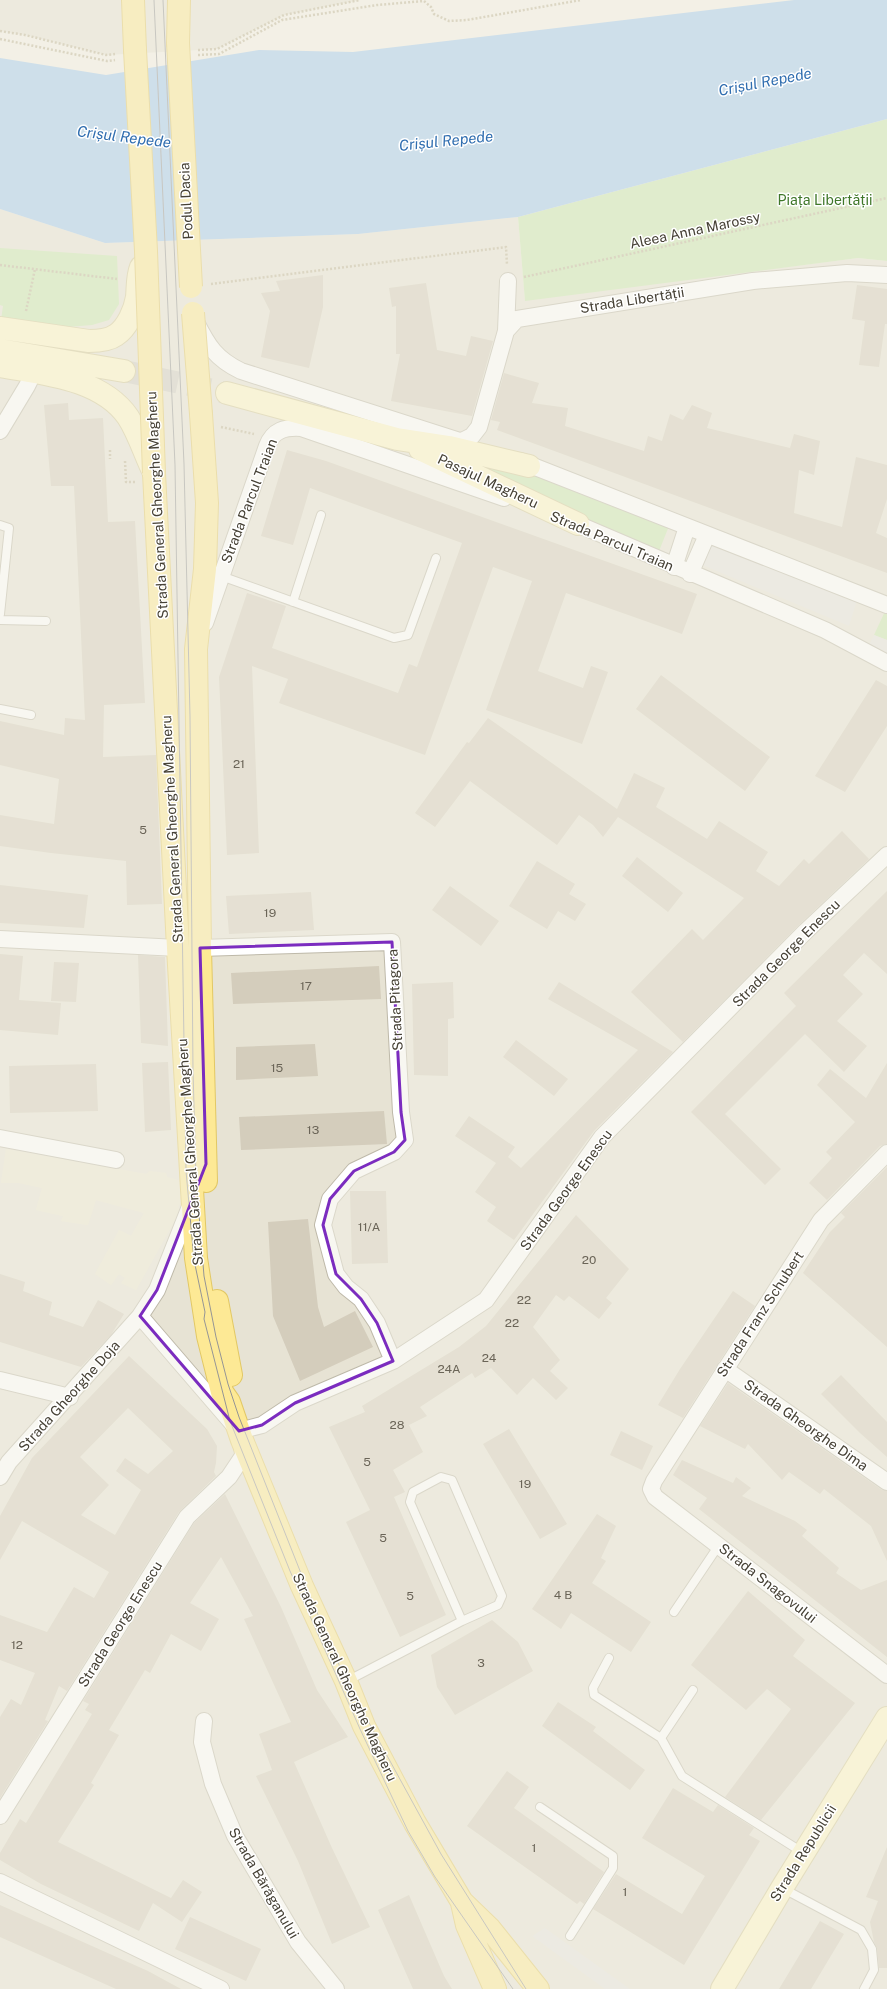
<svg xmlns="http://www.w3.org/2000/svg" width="887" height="1989" font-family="'Public Sans',sans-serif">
<rect width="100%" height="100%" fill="#f3f0e6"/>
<path fill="#e7e3d4" d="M0,0H360L284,15L217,49L106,55L25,35L0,31Z
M0,209L105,243L358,234L518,217L525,300L858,258L887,261V1989H0Z"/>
<path fill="#ece7d0" d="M6,1149L146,1174L150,1171L166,1173L167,1177L182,1181L180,1192L182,1199L178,1207L180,1211L136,1290L121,1283L125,1278L119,1274L111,1285L95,1274L119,1230L131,1236L144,1213L96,1200L88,1225L61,1221L63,1216L36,1210L42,1188L19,1183H1Z"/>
<path fill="#c9e7af" d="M887,119V261L858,258L525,301L518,217Z
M0,248L117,256L119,304L109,320L92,325L68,327L33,325L1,320L3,306L0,305Z
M473,453L671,521L659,551L466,472Z
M887,607V640L874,635Z"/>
<path fill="#e4e2de" d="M707,535L859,594L849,626L695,562Z
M874,635L887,640V655L868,647Z
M545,1928L630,1989H605L532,1936Z"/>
<path fill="#a3c9ef" d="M794,0H887V119L518,217L358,234L105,243L0,209V58L106,75L259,50L353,52Z"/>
<path fill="#d4cdbc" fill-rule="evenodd" d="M323,275V307L309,368L261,357L270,311L261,293L280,291L276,281Z
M426,283L437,350L466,356L471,336L493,341L472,416L391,401L400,354H396V306L392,307L389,288Z
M857,285L887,289V324H885L879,367L859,365L865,321L852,319Z
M504,373L539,383L532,403L568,408L565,426L644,451L648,436L662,441L670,414L683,420L692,405L712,413L707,428L790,448L794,434L820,441L814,475L799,470L794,513L842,527L856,457L887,465V499L876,533L887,538V573L497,430L500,422L491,420Z
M68,403L69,420L103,418L108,522L135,521L145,703L104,705L103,757L156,755L162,904L127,905L126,861L51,853L0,846V815L54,824L59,779L0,765V721L64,735L65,718L85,720L74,486H51L44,405Z
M287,450L326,461L697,594L682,634L566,593L538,671L583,688L591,666L608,672L582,744L486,710L532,581L493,567L425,755L279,703L288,679L252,666L259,853L227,855L219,677L247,593L286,606L272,648L398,693L409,664L417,667L462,543L310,488L293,545L261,536Z
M661,675L770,757L745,791L636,709Z
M876,680L887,686V726L845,792L815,776Z
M488,718L617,809L634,773L665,788L656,807L707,839L719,821L768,852L756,871L779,886L804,859L809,864L842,831L869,859L800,924L683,1042L631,992L692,929L703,940L744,898L618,817L603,837L593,825L579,815L557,845L470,781L435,827L415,813L467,742L469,743Z
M637,857L683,893L668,912L622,876Z
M537,861L575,884L569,894L586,904L575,921L558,911L547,929L509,906Z
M0,885L88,895L84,928L0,923Z
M450,886L499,921L481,946L432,910Z
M887,891V974L864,953L843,975L863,994L837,1021L867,1046L844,1072L805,1034L725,1114L781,1169L765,1185L691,1112L796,1006L784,993Z
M311,892L314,930L229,934L226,896Z
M0,954L23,956L19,1000L61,1003L58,1035L0,1030Z
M138,955L165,957L168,1046L141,1043Z
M54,962L79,963L76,1002L51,1001Z
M379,966L381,999L233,1004L231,973Z
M453,982L454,1018L448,1019V1076L414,1075L412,984Z
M559,982L673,1052L594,1131L514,1240L487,1221L496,1207L475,1192L496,1163L455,1136L469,1116L515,1147L508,1157L521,1168L638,1050L548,999Z
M516,1040L568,1079L554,1096L503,1057Z
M315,1044L318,1076L236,1080V1047Z
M168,1062L171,1130L145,1132L142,1063Z
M887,1063V1144L880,1146L827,1200L809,1183L832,1158L826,1152L855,1122L817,1085L830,1069L866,1098Z
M96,1064L98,1111L10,1113L9,1066Z
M384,1111L387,1144L241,1150L239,1117Z
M887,1167V1347L803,1273L830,1232L845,1217L841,1213Z
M350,1191H386L388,1263L352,1264Z
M576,1215L629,1269L606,1298L612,1303L599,1319L569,1296L564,1301L556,1295L533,1327L560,1360L550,1371L568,1388L556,1400L533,1378L517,1395L491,1368L475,1378L472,1373L420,1407L427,1416L409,1425L423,1452L393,1470L405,1492L394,1497L446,1615L400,1637L346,1522L370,1510L329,1427L365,1412L362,1406L459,1347L486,1326Z
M308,1219L318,1307L324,1327L355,1311L373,1347L300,1381L273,1316L268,1222Z
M0,1274L25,1282L23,1291L52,1302L49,1315L83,1327L98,1300L124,1314L111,1335L81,1367L0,1342Z
M733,1291L755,1306L683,1418L658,1405L680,1369Z
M129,1356L207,1429L217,1446L216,1463L214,1472L216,1476L179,1512L67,1691L59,1686L45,1720L48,1721L0,1798V1717L11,1699L21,1705L35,1673L0,1660V1615L47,1632L74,1587L94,1598L109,1572L22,1521L0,1560V1516L32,1458ZM128,1408L173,1451L148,1474L125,1458L116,1471L141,1490L115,1535L81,1515L109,1485L80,1457Z
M841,1375L887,1422V1457L860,1433L821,1394Z
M728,1383L882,1490L887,1491V1561L871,1526L824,1489L820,1494L789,1472L782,1480L748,1444L745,1449L700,1426Z
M509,1429L567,1524L540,1539L483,1444Z
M621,1431L653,1446L642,1470L610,1455Z
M682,1460L733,1483L736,1477L751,1488L742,1496L795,1521L807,1530L802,1536L839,1568L836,1573L861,1590L887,1580V1657L699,1509L707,1498L673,1475Z
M225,1494L281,1607L317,1690L348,1737L294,1762L332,1848L370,1927L332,1944L298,1861L256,1776L272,1770L259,1734L291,1722L244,1619L253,1616L221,1557L190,1603L219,1619L201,1651L171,1634L150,1673L145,1670L109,1730L119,1735L91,1783L94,1785L58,1842L171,1898L183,1880L202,1892L182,1922L153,1903L139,1931L41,1884L0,1860V1853L20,1819L26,1823L92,1714L85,1710L89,1704L83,1701L194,1523Z
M597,1514L616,1526L601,1558L606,1561L592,1583L651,1622L631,1652L571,1613L561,1629L532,1609Z
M748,1591L805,1640L793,1656L855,1703L761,1820L725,1797L791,1709L767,1689L746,1710L691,1665Z
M492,1620L518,1642L533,1671L455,1715L437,1687L431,1655Z
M558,1702L596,1727L593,1731L645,1770L630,1790L542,1726Z
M507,1771L529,1787L514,1808L604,1872L584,1904L580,1901L577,1904L467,1826Z
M673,1788L713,1812L718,1805L754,1828L749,1835L760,1841L684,1965L593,1909L616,1874L682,1914L705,1876L642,1838Z
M887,1847V1968H879L877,1948L874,1942L870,1922L878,1901L866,1897Z
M409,1895L444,1976L452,1989H413L378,1910Z
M0,1905L148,1971L181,1989H116L0,1937Z
M190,1917L261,1949L246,1981L175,1949Z
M820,1921L844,1934L811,1989H779Z"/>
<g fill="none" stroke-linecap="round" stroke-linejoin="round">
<path stroke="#d0cdc3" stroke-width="22" stroke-dasharray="22 11" stroke-linecap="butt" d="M124,371L227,393"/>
<g stroke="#beb9a9" stroke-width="10">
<path id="lane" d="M0,525L9,528L0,614
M221,576L394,638L408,635L436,558
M293,602L321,515
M0,620L46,621
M0,709L31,715
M674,1612L719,1545
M609,1658L593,1688L594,1695L661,1738L682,1776L802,1852
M347,1681L462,1621L498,1605L502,1596L452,1480L441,1477L413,1492L410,1502L462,1621
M661,1738L693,1690
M540,1807L613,1856V1868L570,1936
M782,1888L861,1930L872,1949L874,1970L864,1989"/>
</g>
<g stroke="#beb9a9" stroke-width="18">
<path id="street" d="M196,322C208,346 216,359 241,371L460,441
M506,331L508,281
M0,431L27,386L34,372
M462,441L472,436L479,427L506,331L517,319L753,281L847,273L887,275
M520,461L887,605
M568,520L825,630L887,663
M674,567L687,527
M690,574L707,535
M205,623L267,446C273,430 285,427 301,428L504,498
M0,939L178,948
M200,948L392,942L401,1112L405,1140L394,1152L354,1171L330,1199L323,1225L336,1274L346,1287L361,1299L377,1323L393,1361
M0,1138L116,1160
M887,1153L821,1220L654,1481L651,1489L655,1497L887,1675
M191,1204L157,1290L140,1316L239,1431L262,1425L295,1403L393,1361L486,1300L602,1137L806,931L887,855
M725,1369L887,1482
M0,1380L70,1397
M0,1477L9,1462L140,1316
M204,1721L202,1742L213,1784L235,1836L298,1942L336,1989
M0,1816L187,1517L229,1477L243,1456L242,1441
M0,1882L221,1989"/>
</g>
<g stroke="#d3c896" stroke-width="24">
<path id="secondary" d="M0,328L89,341C98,341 109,340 116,335C127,328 135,310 137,297C138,287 137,277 141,267
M0,350L124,371
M0,366C43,374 101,378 128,417C139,434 145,455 154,473
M227,393L397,439L449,447L529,466
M420,449L578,524
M722,1989L782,1888L887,1718"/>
</g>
<g stroke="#e2c865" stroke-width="24">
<path id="primary" d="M133,0L135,50
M178,43L179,0
M201,414L207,503L205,569L196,649L200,948L206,1181
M154,473L178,948L196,1258L208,1336L222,1392L229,1402L242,1440L302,1586L346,1681L364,1726L415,1823L462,1902L490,1929L538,1989
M217,1301L231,1375
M462,1903L467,1925L495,1989"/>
</g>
<path stroke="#c0b69a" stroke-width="2.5" stroke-dasharray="2 2" stroke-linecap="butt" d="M0,31L25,35L106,55L115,54
M0,39L107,61L115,60
M198,50L217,49L284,15L360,0
M198,55L219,54L282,20L377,5L424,1L431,7L434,14L449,21L467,20L581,0
M0,265L117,279
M524,277L887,198
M211,284L506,247L507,265
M26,311L35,269
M221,427L254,434
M110,450V459
M125,461L126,482H135"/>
<use href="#lane" stroke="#fff" stroke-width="8"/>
<use href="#street" stroke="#fff" stroke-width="16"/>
<use href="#secondary" stroke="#fef5c5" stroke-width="22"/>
<use href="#primary" stroke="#fde995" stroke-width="22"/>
<path stroke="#959595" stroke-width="1" d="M154,0L175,465L186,1171L194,1260L205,1312L204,1319L230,1421L290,1571L360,1729L408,1831L435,1877L513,1989
M163,0L184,464L190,716L193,1071L196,1177L204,1276L216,1337L228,1384L239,1417L308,1591L345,1679L441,1854L526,1989"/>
<g stroke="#e2c865" stroke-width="24" stroke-linecap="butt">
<path id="primary-bridge" d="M178,43L191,287
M135,50L146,251L154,473
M193,313L201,414"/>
</g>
<use href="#primary-bridge" stroke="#fde995" stroke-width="22"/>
</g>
<path d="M0 0H887V1989H0ZM392,942L401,1112L405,1140L394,1152L354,1171L330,1199L323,1225L336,1274L361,1299L377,1323L393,1361L295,1403L262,1425L239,1431L140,1316L157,1290L206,1164L200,948Z" fill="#f3f0e6" fill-opacity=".55" fill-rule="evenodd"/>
<path fill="none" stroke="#7b2cbf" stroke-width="3" stroke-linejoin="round" d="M392,942L401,1112L405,1140L394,1152L354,1171L330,1199L323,1225L336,1274L361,1299L377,1323L393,1361L295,1403L262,1425L239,1431L140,1316L157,1290L206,1164L200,948Z"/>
<g text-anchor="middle" stroke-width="3" stroke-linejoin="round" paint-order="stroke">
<g font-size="12" fill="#6a6457">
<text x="239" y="768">21</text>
<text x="143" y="834">5</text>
<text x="270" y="917">19</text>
<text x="306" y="990">17</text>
<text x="277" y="1072">15</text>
<text x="313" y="1134">13</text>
<text x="369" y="1231">11/A</text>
<text x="589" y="1264">20</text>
<text x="524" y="1304">22</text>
<text x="512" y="1327">22</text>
<text x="489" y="1362">24</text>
<text x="449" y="1373">24A</text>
<text x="397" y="1429">28</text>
<text x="367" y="1466">5</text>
<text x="525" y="1488">19</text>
<text x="383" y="1542">5</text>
<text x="563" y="1599">4 B</text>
<text x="410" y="1600">5</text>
<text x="17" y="1649">12</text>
<text x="481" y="1667">3</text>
<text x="534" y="1852">1</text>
<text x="625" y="1896">1</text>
</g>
<g font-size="14" fill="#3f7729" stroke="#fff">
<text x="825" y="205">Piața Libertății</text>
</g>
<g font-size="14" fill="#464135" stroke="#fff">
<text transform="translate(186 201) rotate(-93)" y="5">Podul Dacia</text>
<text transform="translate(695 230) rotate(-12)" y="5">Aleea Anna Marossy</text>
<text transform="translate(632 300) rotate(-9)" y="5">Strada Libertății</text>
<text transform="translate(488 481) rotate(25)" y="5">Pasajul Magheru</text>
<text transform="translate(249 501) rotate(-69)" y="5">Strada Parcul Traian</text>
<text transform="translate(157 505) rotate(-93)" y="5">Strada General Gheorghe Magheru</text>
<text transform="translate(612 541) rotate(23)" y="5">Strada Parcul Traian</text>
<text transform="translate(172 829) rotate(-93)" y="5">Strada General Gheorghe Magheru</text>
<text transform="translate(786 953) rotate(-45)" y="5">Strada George Enescu</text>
<text transform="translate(395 1000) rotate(-93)" y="5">Strada Pitagora</text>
<text transform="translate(190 1152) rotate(-94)" y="5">Strada General Gheorghe Magheru</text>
<text transform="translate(566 1190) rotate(-54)" y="5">Strada George Enescu</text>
<text transform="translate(760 1314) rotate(-57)" y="5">Strada Franz Schubert</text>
<text transform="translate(69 1396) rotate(-48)" y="5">Strada Gheorghe Doja</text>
<text transform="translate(806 1425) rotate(35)" y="5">Strada Gheorghe Dima</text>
<text transform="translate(768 1583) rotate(38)" y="5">Strada Snagovului</text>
<text transform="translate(120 1624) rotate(-58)" y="5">Strada George Enescu</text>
<text transform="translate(345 1677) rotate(65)" y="5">Strada General Gheorghe Magheru</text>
<text transform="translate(803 1853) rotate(-58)" y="5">Strada Republicii</text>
<text transform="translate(264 1883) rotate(60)" y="5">Strada Bărăganului</text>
</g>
<g font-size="15" font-style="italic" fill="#306eb0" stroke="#fff">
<text transform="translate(765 82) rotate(-11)" y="5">Crișul Repede</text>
<text transform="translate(124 137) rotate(7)" y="5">Crișul Repede</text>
<text transform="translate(446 141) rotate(-6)" y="5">Crișul Repede</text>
</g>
</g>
</svg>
